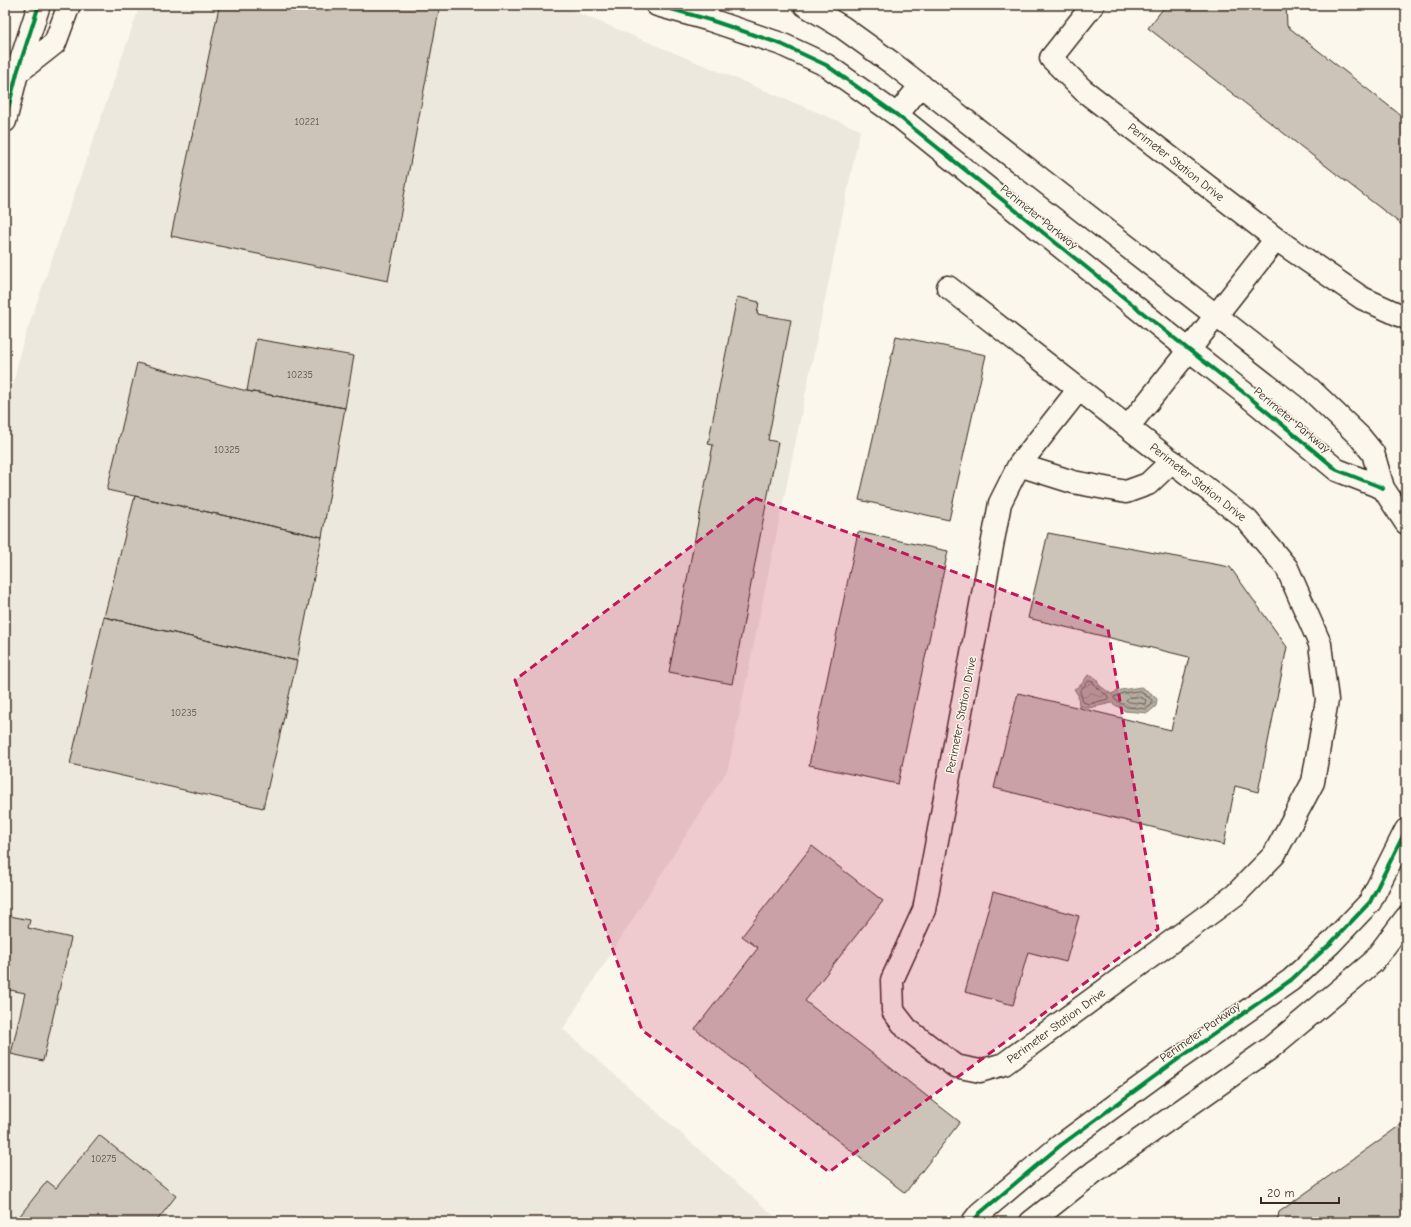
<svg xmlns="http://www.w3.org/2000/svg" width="1411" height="1227" font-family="'Comic Neue',sans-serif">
<defs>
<pattern id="water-waves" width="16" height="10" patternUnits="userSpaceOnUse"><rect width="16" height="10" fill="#b6aea2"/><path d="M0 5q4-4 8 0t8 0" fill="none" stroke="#958e83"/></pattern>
</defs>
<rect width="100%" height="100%" fill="#fbf7ec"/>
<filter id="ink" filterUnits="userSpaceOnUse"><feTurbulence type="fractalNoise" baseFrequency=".025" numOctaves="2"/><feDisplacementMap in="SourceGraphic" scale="8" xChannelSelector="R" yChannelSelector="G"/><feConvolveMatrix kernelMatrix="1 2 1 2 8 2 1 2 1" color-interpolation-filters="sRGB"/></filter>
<g filter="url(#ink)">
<path fill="#ede8dd" d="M140,5H559L860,130L728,769L563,1029L781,1222H5V423L21,348Z"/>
<path fill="url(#water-waves)" stroke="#85796d" d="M1088,675L1096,678L1099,685L1111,694L1121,690L1141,687L1151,693L1157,699L1156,706L1148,713L1125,711L1112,703L1089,708L1079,706L1078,695L1074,689L1081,685Z"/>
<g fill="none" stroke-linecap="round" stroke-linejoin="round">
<path stroke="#6c5f53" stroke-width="1" d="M1089,681L1093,682L1097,688L1108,696V699L1089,704L1083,702L1080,691Z
M1140,691L1152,700V704L1147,709L1127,707L1114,699V697L1123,693Z
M1139,697L1146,700L1145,704L1129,702L1126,700L1128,698Z"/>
</g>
<path fill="#ccc4b9" stroke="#3b2a1e" d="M215,5H440L388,281L171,236L219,7Z
M1166,5H1286L1287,26L1403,117H1406V228L1148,28Z
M737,297L759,302L757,314L791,320L768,440L778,442L732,684L669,672L713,445L708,444Z
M896,336L986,355L949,520L859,500Z
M256,339L354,356L345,408L247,391Z
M137,363L247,391L345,408L322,537L107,490Z
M135,496L322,537L297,661L104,617Z
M858,532L948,551L898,784L809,765Z
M1048,533L1230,567L1287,647L1258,792L1235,786L1224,845L994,788L1018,693L1171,730L1189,657L1028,618Z
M104,617L297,661L263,808L70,764Z
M812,846L883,901L805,1001L960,1122L905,1193L695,1029L758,948L742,936Z
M993,892L1079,916L1066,962L1028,952L1013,1005L965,992Z
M5,915L30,920L28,928L71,938L43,1061L11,1054L25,993L5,989Z
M1406,1121V1222H1277L1279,1212Z
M99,1135L176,1196L156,1222H15L47,1181L56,1188Z"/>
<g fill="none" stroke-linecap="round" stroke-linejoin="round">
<g stroke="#3b2a1e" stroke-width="25">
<path id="minor" d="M657,5L710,20L781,44L826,65L897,115L1189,350L1243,392L1337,470L1383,488
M805,5L842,27L892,63L1309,388L1360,437L1373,453L1383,488L1406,523
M1093,5L1051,58L1083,90L1276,239L1362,298L1406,318
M897,115L921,85
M948,287L1247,520L1287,568L1320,644L1327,700L1313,782L1274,855L1235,895L1004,1064L980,1071L955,1066L907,1029L893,1011L892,980L924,910L1000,503L1019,465L1079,389
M1128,427L1189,350L1276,239
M1019,465L1073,482L1126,492L1148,484L1172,461
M973,1222L980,1213L1061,1145L1177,1060L1291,980L1331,943L1370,902L1406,830
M1031,1222L1094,1172L1269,1049L1372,963L1406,918"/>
</g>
<g stroke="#3b2a1e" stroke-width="25">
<path id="major" d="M17,73L55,43L69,5
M5,121L17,73L39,5"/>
</g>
<use href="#minor" stroke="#fbf7ec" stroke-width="22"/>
<use href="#major" stroke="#fbf7ec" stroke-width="22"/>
<g stroke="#fbf7ec" stroke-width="6">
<path id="cycleway" d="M657,5L710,20L781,44L826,65L897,115L1189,350L1243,392L1337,470L1383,488
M5,121L17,73L39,5
M973,1222L980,1213L1061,1145L1177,1060L1291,980L1331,943L1370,902L1406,830"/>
</g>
<use href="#cycleway" stroke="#00873e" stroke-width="4"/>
</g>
</g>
<path fill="#c2185b" fill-opacity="0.2" stroke="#c2185b" stroke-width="3" stroke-dasharray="8 5" stroke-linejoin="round" d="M755,498L1108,629L1158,929L829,1172L642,1030L515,680Z"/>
<g text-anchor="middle" stroke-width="3" stroke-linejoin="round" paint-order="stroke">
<g font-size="10" fill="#5f5045">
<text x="307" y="125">10221</text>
<text x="300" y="378">10235</text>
<text x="227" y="453">10325</text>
<text x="184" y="716">10235</text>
<text x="104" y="1162">10275</text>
</g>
<g font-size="12" fill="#3b2a1e" stroke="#fbf7ec">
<text transform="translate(1176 162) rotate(38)" y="4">Perimeter Station Drive</text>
<text transform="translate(1039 217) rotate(39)" y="4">Perimeter Parkway</text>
<text transform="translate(1292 420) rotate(40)" y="4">Perimeter Parkway</text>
<text transform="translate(1198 482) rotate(38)" y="4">Perimeter Station Drive</text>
<text transform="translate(961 715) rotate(-79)" y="4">Perimeter Station Drive</text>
<text transform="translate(1056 1026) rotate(-36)" y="4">Perimeter Station Drive</text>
<text transform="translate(1200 1032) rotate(-35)" y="4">Perimeter Parkway</text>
</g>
</g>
<rect width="1411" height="1227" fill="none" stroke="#fbf7ec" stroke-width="20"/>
<rect x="10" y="10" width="1391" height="1207" fill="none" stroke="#3b2a1e" stroke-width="1.5" filter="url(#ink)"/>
<path d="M1261 1197v6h78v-6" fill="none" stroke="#3b2a1e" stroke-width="2"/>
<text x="1267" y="1197" font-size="12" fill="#3b2a1e" stroke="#fbf7ec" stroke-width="3" paint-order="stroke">20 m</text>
</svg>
